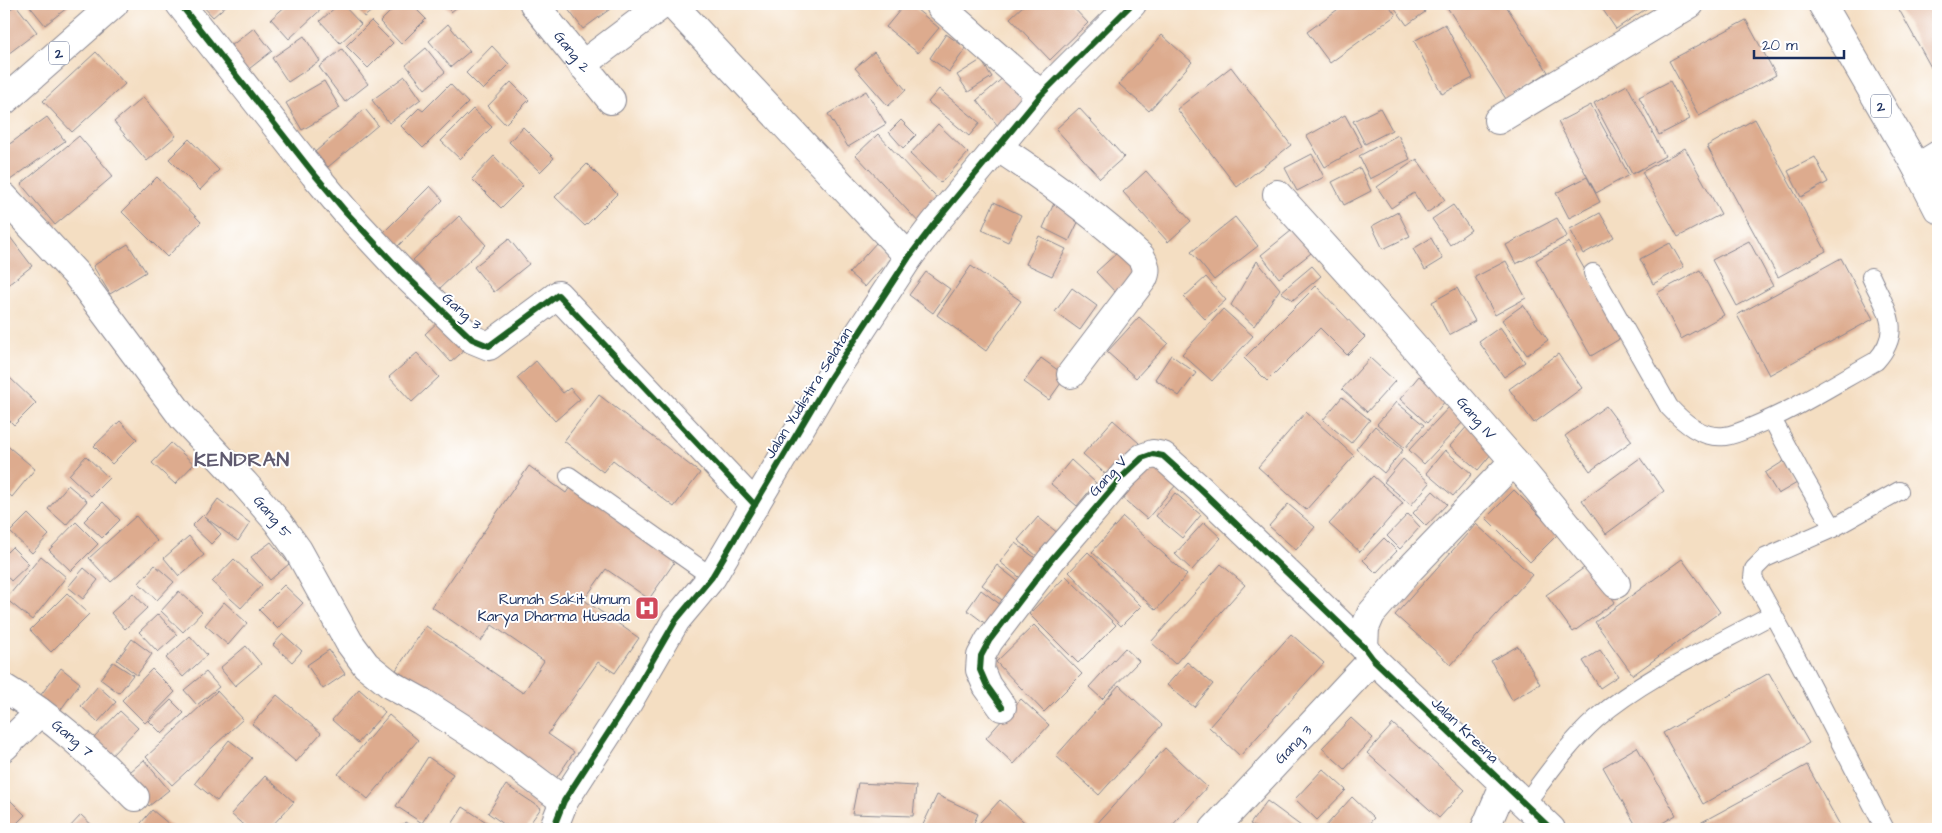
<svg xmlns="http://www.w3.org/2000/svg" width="1942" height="833" font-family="'Architects Daughter',sans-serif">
<rect width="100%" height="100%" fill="#fff"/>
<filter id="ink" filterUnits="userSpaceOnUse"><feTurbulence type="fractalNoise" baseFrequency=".02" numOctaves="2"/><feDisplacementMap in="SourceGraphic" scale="10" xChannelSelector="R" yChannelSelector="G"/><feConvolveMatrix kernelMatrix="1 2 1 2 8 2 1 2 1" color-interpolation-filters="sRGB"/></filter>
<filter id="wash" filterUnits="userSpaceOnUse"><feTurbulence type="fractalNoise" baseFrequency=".0096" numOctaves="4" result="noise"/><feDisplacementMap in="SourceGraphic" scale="20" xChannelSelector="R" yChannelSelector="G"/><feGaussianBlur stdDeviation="1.12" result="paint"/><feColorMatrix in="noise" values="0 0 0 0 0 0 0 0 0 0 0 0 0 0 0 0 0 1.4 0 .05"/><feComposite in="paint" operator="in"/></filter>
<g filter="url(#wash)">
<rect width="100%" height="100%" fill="#f4dec2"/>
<g id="blocks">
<path fill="#ddab8e" d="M28,4H72L45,25Z
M201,4H228L213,17Z
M288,4H327L289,39L271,19Z
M339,4H342L361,24L340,43L320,21Z
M355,4H381L364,17Z
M398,4H411L426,19L401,44L380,22Z
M444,4H461L451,12Z
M564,4H606L610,9L583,29Z
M905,4H910L939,28L918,53L886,27Z
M1025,4H1070L1088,23L1050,60L1010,18Z
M1345,4H1388L1396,15L1330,63L1307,32Z
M1392,4H1420L1425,12L1407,25Z
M1445,4H1505L1548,72L1506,99Z
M1599,4H1653L1616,29Z
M1896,4H1938V80Z
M16,5L37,32L4,57V14Z
M1746,20L1776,75L1699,116L1669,61Z
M371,21L393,43L368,68L346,46Z
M448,24L470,51L451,67L429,41Z
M1445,24L1473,78L1442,94L1414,41Z
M254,28L272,51L245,72L227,49Z
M946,34L966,48L949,72L930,58Z
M1162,35L1192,62L1149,111L1119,84Z
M304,36L320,61L288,82L272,58Z
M492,46L509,64L483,90L466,73Z
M426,48L445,72L425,89L406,65Z
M342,49L368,84L345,102L319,67Z
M96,52L125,84L72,132L43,101Z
M874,52L906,90L888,106L855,68Z
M981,60L992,77L968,92L957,75Z
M1231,67L1291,145L1237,187L1177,109Z
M405,76L421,99L389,123L372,100Z
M1004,77L1025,102L998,126L977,100Z
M324,81L340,108L302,130L286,103Z
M1670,81L1690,119L1659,135L1639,97Z
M511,82L529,100L505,124L488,106Z
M450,84L468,103L423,148L401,126L419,108L423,111Z
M1627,85L1665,156L1632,174L1594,103Z
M939,89L980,123L969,136L928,102Z
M866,91L886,124L848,147L828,114Z
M143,97L176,136L147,161L114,122Z
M1591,105L1629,175L1596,193L1558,122Z
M1079,108L1124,157L1100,178L1056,129Z
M1380,108L1392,130L1365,144L1353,121Z
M365,109L378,125L328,167L315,152Z
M473,109L492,127L460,159L441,141Z
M1345,115L1362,146L1325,167L1307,136Z
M47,117L65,141L6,183L4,179V148Z
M1755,119L1826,251L1778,277L1707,146Z
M901,120L916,135L903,148L889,132Z
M938,124L968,153L941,183L910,154Z
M523,127L554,158L540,172L509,142Z
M878,134L944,206L922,226L856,155Z
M1398,135L1410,159L1370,179L1359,156Z
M79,136L113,176L55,225L21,184Z
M189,139L219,170L200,190L169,159Z
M1685,148L1721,214L1678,237L1642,172Z
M1312,154L1324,177L1297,191L1285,168Z
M494,156L523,186L501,208L472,179Z
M1815,157L1828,182L1801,197L1788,171Z
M1417,159L1445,200L1427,213L1414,193L1391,208L1377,187Z
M587,164L617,194L585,226L555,197Z
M1360,168L1371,191L1344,205L1332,182Z
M1146,171L1191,221L1168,242L1123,192Z
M157,177L201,222L167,257L122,212Z
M1587,177L1600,202L1569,218L1556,193Z
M430,186L443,200L397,247L383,233Z
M1055,201L1082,214L1069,241L1043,228Z
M994,202L1021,215L1008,242L982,230Z
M1453,205L1471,230L1450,245L1432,219Z
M1398,212L1410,236L1383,249L1372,226Z
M1600,213L1614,237L1583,254L1570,229Z
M459,216L486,245L439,289L413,260Z
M1235,217L1258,246L1214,280L1191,252Z
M1557,218L1567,236L1516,264L1506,245Z
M1296,227L1315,250L1279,278L1261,255Z
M4,229L32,266L4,288Z
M1039,236L1066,249L1052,276L1026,264Z
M1431,238L1443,259L1425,270L1413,249Z
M509,239L529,264L494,292L474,267Z
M1749,241L1773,286L1737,306L1712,260Z
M877,242L892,256L865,287L849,273Z
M1569,242L1623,337L1591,356L1536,260Z
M1670,243L1684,267L1653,284L1640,259Z
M128,244L146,272L110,294L93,266Z
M1118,252L1138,275L1117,294L1096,272Z
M1841,258L1873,319L1769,375L1737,315Z
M1257,261L1280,289L1254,326L1231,305Z
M1506,261L1526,298L1495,315L1475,277Z
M971,266L1021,301L986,351L937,315Z
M1312,266L1321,276L1293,300L1281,292Z
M1700,270L1724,315L1681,339L1657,293Z
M926,272L950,289L933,313L909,295Z
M1206,277L1226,300L1205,319L1184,297Z
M1316,286L1365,337L1347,355L1320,328L1267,381L1244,358Z
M1072,288L1097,306L1080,330L1055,312Z
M1457,288L1475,321L1449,335L1432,302Z
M1523,305L1548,340L1527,355L1502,320Z
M1223,309L1253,336L1212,381L1182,354Z
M1139,317L1168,343L1136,378L1107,352Z
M441,319L467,348L451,362L425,334Z
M1500,327L1525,362L1504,377L1479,342Z
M417,353L439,377L412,402L389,377Z
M1558,354L1582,388L1534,423L1509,389Z
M1171,355L1196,373L1179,396L1155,379Z
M1041,358L1066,376L1049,400L1024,382Z
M1370,358L1395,381L1367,412L1342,389Z
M536,361L563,393L570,388L580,399L555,421L517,378Z
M8,376L36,403L14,425L4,415V380Z
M1419,376L1446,400L1427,423L1400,399Z
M599,395L700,473L674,507L613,460L603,472L564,441Z
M1342,397L1370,420L1351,443L1323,420Z
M1396,402L1424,425L1405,448L1377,424Z
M1606,406L1632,441L1590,471L1565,436Z
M1449,407L1464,421L1424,464L1409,450Z
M1306,412L1354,456L1306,510L1258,467Z
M1113,420L1139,443L1110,478L1083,454Z
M120,421L137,439L112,464L94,446Z
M1469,424L1497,447L1478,470L1450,446Z
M1375,426L1403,450L1384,473L1356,449Z
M4,443L35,469L12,497L4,490Z
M171,443L194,464L175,484L152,463Z
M1445,450L1472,474L1453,496L1426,473Z
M86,456L109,478L91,496L69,475Z
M1640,458L1664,491L1606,534L1582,500Z
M1403,459L1430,483L1411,505L1384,482Z
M1071,460L1096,483L1077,506L1051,484Z
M1784,461L1797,483L1778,494L1765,473Z
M1149,462L1176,485L1147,519L1120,496Z
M529,466L566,493L572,484L678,557L649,599L606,569L584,600L639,638L615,673L598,662L548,734L574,752L555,780L396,670L426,626L523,693L544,661L492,625L481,641L432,607Z
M1373,476L1403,503L1360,552L1329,524Z
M68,485L87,501L66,525L48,509Z
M1514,490L1558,534L1530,562L1486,518Z
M1433,491L1447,504L1426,526L1413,513Z
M1175,493L1201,515L1182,538L1156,516Z
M218,499L250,523L238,541L206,518L221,534L211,544L192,526L203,515L205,517Z
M103,502L120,520L102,538L84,521Z
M1288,504L1315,527L1296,550L1269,526Z
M28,514L49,535L32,553L10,532Z
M1408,514L1420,527L1400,549L1387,536Z
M136,516L157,541L111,582L89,558Z
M1038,517L1064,538L1044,562L1018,540Z
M1123,517L1187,575L1156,610L1092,552Z
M76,522L98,544L71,571L49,550Z
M1204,522L1221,538L1192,570L1175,554Z
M1476,524L1532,575L1451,665L1395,615Z
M189,536L204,555L179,576L164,558Z
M1384,538L1397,551L1376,573L1363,560Z
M271,542L289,564L270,580L251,557Z
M1015,543L1038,560L1023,580L1000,562Z
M12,547L29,564L11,581L4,573V555Z
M1088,552L1141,606L1121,626L1069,572Z
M41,556L66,577L32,620L6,599Z
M234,559L262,585L241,608L212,582Z
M1682,559L1720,612L1633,675L1595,622Z
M1221,564L1245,585L1175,664L1151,642Z
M155,565L174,582L157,600L139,583Z
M997,565L1020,583L1006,603L982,585Z
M1588,565L1615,602L1573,632L1546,595Z
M84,568L98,580L83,599L68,587Z
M1066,576L1116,625L1078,663L1029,614Z
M284,585L303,603L278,629L259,610Z
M981,590L1005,608L990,627L967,610Z
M179,591L202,612L183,632L161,611Z
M67,593L89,614L51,652L30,630Z
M133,593L147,608L125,629L111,613Z
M224,602L247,623L228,645L205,625Z
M158,614L177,635L158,652L139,632Z
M1034,625L1082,674L1044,712L996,662Z
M283,634L302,651L292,662L273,645Z
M1291,634L1324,663L1240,756L1209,727Z
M190,636L207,655L183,677L166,658Z
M132,639L152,654L137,675L117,660Z
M246,646L261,664L235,686L220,668Z
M1518,646L1540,684L1512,700L1491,661Z
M1125,648L1139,661L1102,699L1089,687Z
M329,650L345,674L323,689L307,665Z
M1600,650L1618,676L1600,688L1583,661Z
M113,662L133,675L119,693L100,679Z
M1187,662L1213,684L1194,707L1167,685Z
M61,668L80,683L54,719L34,704Z
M152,669L175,692L145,723L122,700Z
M206,672L219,687L197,705L184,690Z
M1769,673L1809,743L1703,804L1663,733Z
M1119,685L1162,725L1099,795L1056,756Z
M98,686L116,702L98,722L81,706Z
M359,689L385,712L358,743L332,720Z
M217,691L243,719L172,785L146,757Z
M277,695L321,733L296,762L252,724Z
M1021,699L1049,725L1014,764L986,738Z
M171,700L184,713L162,734L149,721Z
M120,711L138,728L108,759L90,742Z
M389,715L418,740L368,799L338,774Z
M1351,718L1373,738L1345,769L1322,748Z
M1393,724L1465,790L1439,818L1367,753Z
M229,740L252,758L217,801L195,783Z
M1637,747L1676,815L1652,829H1638L1603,767Z
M1165,748L1207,787L1169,829H1098L1095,826Z
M428,757L453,774L422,823L396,806Z
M144,760L169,790L149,806L124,777Z
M1807,765L1842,829H1689Z
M1323,769L1346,790L1317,820L1295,799Z
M265,776L294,802L269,829H248L231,814Z
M858,783L916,786L913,816L852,814Z
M506,785L541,808L526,829H511L488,813Z
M4,794L25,815L11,829H4Z
M937,795L978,814L971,829H921Z
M1352,797L1374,818L1364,829H1325L1324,828Z
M1000,800L1032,829H974Z
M1267,801L1305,829H1258L1250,824Z
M463,807L491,825L489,829H449Z
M152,810L175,829H136Z
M81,815L96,829H68Z
M405,822L416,829H400Z"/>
</g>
</g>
<g filter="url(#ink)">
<use href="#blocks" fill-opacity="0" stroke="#888690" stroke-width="1"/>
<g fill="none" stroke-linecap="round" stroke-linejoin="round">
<g stroke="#888690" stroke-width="20">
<path id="service" d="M1593,273L1669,407C1683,422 1702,439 1725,436C1734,435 1745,430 1754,426C1796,409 1836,383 1876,361C1904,330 1886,310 1871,277
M1772,419L1800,471L1833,528
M569,476L712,577
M1525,804C1547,775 1568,744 1596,719C1646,676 1715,646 1773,614
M1885,829L1799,662L1753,578L1754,569L1765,558L1833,528L1899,491"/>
</g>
<g stroke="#888690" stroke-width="30">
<g id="minor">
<path d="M180,4L314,174L346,212L401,271L472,339L489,346L558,295L755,505"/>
<path id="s1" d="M534,4L611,100"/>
<path d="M672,4L909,257"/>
<path d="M941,7L1041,95"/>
<path d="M582,65L663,4"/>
<path d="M1498,120L1690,4"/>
<path d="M999,148C1049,181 1097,216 1141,257C1146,266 1147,271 1143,279L1071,374"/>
<path d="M1917,168L1938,155"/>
<path id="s2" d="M1277,194L1392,321L1514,461L1409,570L1371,614L1365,628L1364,647"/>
<path id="s3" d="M4,197L76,274L183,418L244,483L277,521L298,550L349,642L366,665L391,685L422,702L489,745L564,801"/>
<path d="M1514,461L1616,584"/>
<path id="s4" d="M4,688C53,717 95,756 135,797"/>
<path d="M1002,707L987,686L980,670L981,656L989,641L1051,560L1123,476L1142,458L1153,454L1163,456L1201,490L1364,647L1373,659L1551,829"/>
<path d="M4,747L40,712"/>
<path d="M553,829L564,801L629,701L676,620L712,577L828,381L909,257L934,224L1041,95L1132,4"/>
<path id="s5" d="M1214,829L1373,659"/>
<path d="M1485,829L1504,785"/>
</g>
</g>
<g stroke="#888690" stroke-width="30">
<path id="trunk" d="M1822,4L1917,168L1938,209
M4,101L114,4"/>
</g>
<use href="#service" stroke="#fff" stroke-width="18"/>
<use href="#minor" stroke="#fff" stroke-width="28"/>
<use href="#trunk" stroke="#fff" stroke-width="28"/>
<g stroke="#fff" stroke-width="9">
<path id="cycleway" d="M180,4L314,174L346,212L401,271L472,339L489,346L558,295L755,505
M1002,707L987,686L980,670L981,656L989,641L1051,560L1123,476L1142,458L1153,454L1163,456L1201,490L1364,647L1373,659L1551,829
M553,829L564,801L629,701L676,620L712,577L828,381L909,257L934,224L1041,95L1132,4"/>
</g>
<use href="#cycleway" stroke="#1b5e20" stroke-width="6"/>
</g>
</g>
<defs>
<g id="hospital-square" transform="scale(1.25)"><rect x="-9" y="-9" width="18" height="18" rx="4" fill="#d1495b" stroke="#fff"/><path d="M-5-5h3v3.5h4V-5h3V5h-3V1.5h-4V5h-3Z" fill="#fff"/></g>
</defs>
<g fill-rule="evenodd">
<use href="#hospital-square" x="647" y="608"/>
</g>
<g text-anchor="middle" stroke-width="4" stroke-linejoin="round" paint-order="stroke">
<g fill="#fff" stroke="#5f6d8e" stroke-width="1">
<rect x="49" y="41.5" width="20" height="23" rx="4"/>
<rect x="1871" y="94.5" width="20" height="23" rx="4"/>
</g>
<g font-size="14" font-weight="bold" fill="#1b2f5e">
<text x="59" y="58">2</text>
<text x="1881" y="111">2</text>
</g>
<g font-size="15" fill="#1b2f5e" stroke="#fff">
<text dy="5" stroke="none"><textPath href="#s1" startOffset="61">Gang 2</textPath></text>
<text transform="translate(462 311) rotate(42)" y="5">Gang 3</text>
<text transform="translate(808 393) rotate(-58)" y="5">Jalan Yudistira Selatan</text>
<text dy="5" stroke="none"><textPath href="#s2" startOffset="300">Gang IV</textPath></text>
<text transform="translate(1108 476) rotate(-47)" y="5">Gang V</text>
<text dy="5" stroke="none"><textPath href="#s3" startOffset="418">Gang 5</textPath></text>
<text transform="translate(1465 730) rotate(44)" y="5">Jalan Kresna</text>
<text dy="5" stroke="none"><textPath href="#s4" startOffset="85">Gang 7</textPath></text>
<text dy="5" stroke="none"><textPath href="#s5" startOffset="116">Gang 3</textPath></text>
</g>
<g font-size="15" fill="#1b2f5e" stroke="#fff" text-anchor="end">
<text x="630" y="604">Rumah Sakit Umum<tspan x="630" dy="17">Karya Dharma Husada</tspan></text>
</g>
<g font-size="20" font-weight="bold" letter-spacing="1" fill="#5f5a6f" stroke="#fff">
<text x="242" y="466">KENDRAN</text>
</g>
</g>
<rect width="1942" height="833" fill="none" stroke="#fff" stroke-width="20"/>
<path d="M1754 50v8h90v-8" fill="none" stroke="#1b2f5e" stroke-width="2.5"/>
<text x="1762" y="50" font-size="15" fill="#1b2f5e" stroke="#ffffff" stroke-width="4" paint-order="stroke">20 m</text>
</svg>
